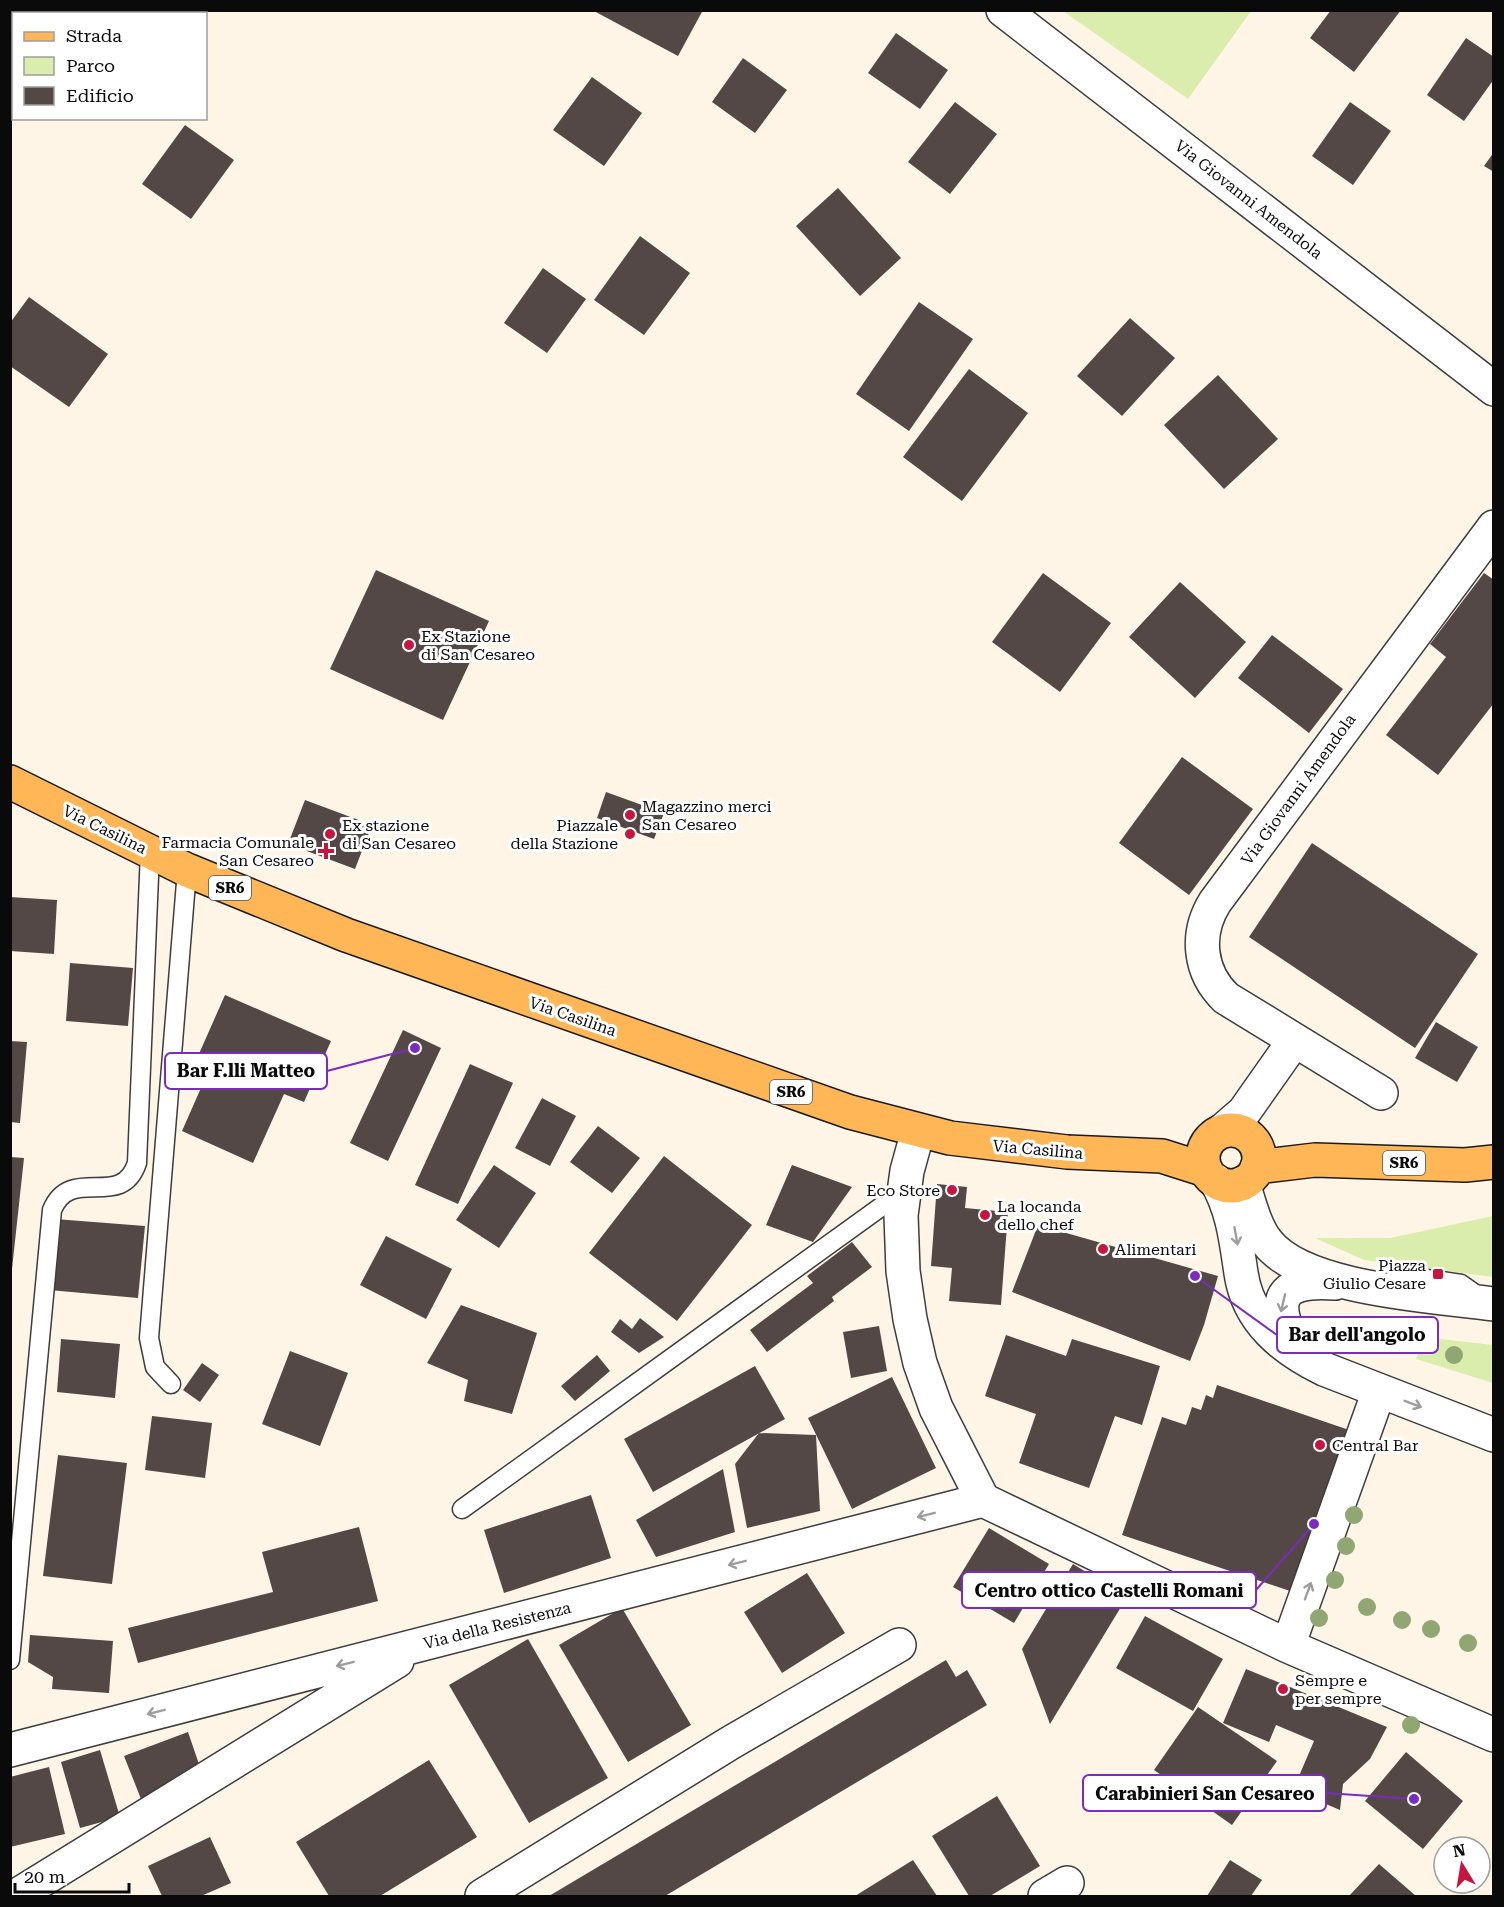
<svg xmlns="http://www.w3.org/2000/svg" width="1504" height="1907" font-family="'Roboto Serif',serif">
<rect width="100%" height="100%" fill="#fff5e6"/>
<path fill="#daedac" d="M11,10L78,11L76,14H14V101L11,106Z
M1063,11H1251L1188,99Z
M1493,1216V1277L1364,1260L1315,1238H1390Z
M1423,1337L1493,1345V1383L1416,1359Z"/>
<path fill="#534845" d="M592,10H703L678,56Z
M1331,10H1401L1354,72L1310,38Z
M896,33L948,70L920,109L868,73Z
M1466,38L1494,57V79L1464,121L1427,95Z
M743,58L787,90L755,133L712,102Z
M592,77L642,113L604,166L553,130Z
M955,102L997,134L950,194L908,162Z
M1350,102L1391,131L1353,185L1312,156Z
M185,125L234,160L191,219L142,184Z
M1494,152V172L1484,166Z
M838,188L901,258L860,296L796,226Z
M640,236L690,273L644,335L594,300Z
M543,268L586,299L547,353L504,323Z
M29,297L108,354L69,407L10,366V323Z
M919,302L973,339L909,431L856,394Z
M1130,318L1175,358L1122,416L1077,376Z
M969,369L1028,413L962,501L903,457Z
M1218,375L1278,439L1224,489L1164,425Z
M376,570L489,621L443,720L330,669Z
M1043,573L1111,623L1060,692L992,642Z
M1484,573L1494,580V703L1438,775L1386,735L1446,657L1430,644Z
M1180,582L1246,642L1195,698L1129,637Z
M1272,635L1343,689L1309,733L1238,678Z
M1182,757L1253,809L1189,895L1119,843Z
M606,792L664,813L654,839L597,818Z
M305,800L372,825L355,869L288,844Z
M1312,843L1478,954L1415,1048L1249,937Z
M10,897L57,900L54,954L10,951Z
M70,963L133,968L128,1026L66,1021Z
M225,995L331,1041L304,1102L284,1094L253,1163L182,1131L212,1063L198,1056Z
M1436,1022L1478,1047L1457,1082L1415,1058Z
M403,1030L441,1048L388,1161L350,1143Z
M10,1041L27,1042L20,1123L10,1122Z
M470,1064L513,1083L458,1204L415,1185Z
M542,1098L576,1116L550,1166L515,1148Z
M598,1126L640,1158L612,1193L570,1162Z
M664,1156L752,1225L677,1321L589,1253Z
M10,1157L24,1158L12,1269L10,1268Z
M494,1165L536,1193L499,1248L456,1220Z
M792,1165L852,1187L813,1242L766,1225Z
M937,1184L967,1187L965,1208L1008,1212L1001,1305L949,1301L952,1268L931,1266Z
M55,1219L145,1226L138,1298L49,1290Z
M1038,1225L1218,1276L1204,1325L1190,1361L1012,1292Z
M386,1236L452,1269L426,1319L360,1285Z
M852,1242L872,1267L832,1297L834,1301L767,1352L750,1330L813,1283L807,1276Z
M461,1305L537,1333L512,1414L464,1401L468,1380L427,1363Z
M640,1318L664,1337L639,1353L611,1332L620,1319L632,1329Z
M879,1326L887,1371L851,1378L843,1332Z
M1006,1335L1066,1356L1072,1339L1160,1366L1142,1425L1115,1416L1089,1488L1019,1463L1036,1414L985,1396Z
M61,1339L120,1344L115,1398L57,1392Z
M290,1351L348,1373L320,1446L262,1424Z
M597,1355L610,1371L575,1401L561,1386Z
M202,1363L219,1375L200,1402L183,1390Z
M755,1366L785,1419L653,1492L624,1439Z
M892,1377L936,1468L852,1509L808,1418Z
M1217,1385L1352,1431L1296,1593L1122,1535L1162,1417L1186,1425L1192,1407L1201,1410L1206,1395L1213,1398Z
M152,1416L212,1423L205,1478L145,1470Z
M759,1433L816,1435L820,1511L747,1528L735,1464Z
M58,1455L127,1463L112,1584L43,1576Z
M723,1469L735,1532L656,1557L636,1520Z
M591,1495L611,1558L504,1593L484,1530Z
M359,1527L378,1601L138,1663L128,1628L273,1592L262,1552Z
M989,1528L1049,1564L1014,1623L953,1587Z
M1073,1564L1127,1597L1050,1724L1022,1649Z
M807,1573L845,1633L782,1673L744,1612Z
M622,1608L691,1725L628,1762L559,1645Z
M1145,1616L1223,1659L1193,1711L1116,1668Z
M30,1635L113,1641L109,1693L52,1689L53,1677L28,1662Z
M528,1639L608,1778L529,1823L449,1685Z
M946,1660L956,1677L967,1670L987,1705L665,1896H549Z
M1246,1669L1387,1727L1370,1759L1343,1784L1340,1810L1293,1790L1314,1741L1276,1725L1269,1742L1223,1723Z
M1198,1707L1277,1761L1232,1825L1154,1770Z
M188,1732L201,1770L141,1799L124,1756Z
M100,1750L120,1817L80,1828L61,1762Z
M1406,1752L1463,1801L1423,1849L1365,1801Z
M429,1760L477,1837L380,1896H329L296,1842Z
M49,1767L65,1834L10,1847V1777Z
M997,1796L1040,1866L990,1896H969L932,1836Z
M210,1837L231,1883L201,1896H162L148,1866Z
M913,1860L937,1896H855Z
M1230,1860L1262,1880L1251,1896H1207Z
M1379,1864L1416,1896H1349Z"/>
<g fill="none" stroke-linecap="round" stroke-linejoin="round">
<g stroke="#3d3d3d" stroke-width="21">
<path id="lane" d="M1383,1285L1408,1277L1435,1280L1461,1284L1481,1298
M171,1384L155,1367L149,1338L187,870
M462,1509L903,1191
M10,1660L52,1210C71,1164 121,1211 137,1163L150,852"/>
</g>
<g stroke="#3d3d3d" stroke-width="36">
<path id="street" d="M1003,10L1494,389
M1381,1093L1226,998C1199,972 1195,934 1215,902L1494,527
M918,1131L907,1171L901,1215L903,1271L910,1319L920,1363L936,1408L983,1500L1288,1646L1494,1735
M1222,1131L1244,1112L1294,1041
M1216,1181C1233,1210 1236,1240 1241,1273C1248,1321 1283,1349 1324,1369L1494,1435
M1243,1183C1249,1202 1255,1227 1267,1242C1304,1290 1436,1296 1494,1304
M1297,1350C1271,1304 1275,1278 1335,1283
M1288,1646L1379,1391
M10,1750L983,1500
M16,1896L397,1661
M482,1896L730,1743L899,1645
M1045,1896L1067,1883"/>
</g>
<g stroke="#1b1b1b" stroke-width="36">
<path id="primary" d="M10,782L187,870L346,935L850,1112L950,1138L1067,1152L1162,1156L1206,1170
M1203 1158a28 28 0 1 1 56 0a28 28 0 1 1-56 0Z
M1257,1167L1315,1160L1465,1165L1494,1162"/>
</g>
<use href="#lane" stroke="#fff" stroke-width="18"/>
<use href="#street" stroke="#fff" stroke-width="33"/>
<use href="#primary" stroke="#ffb656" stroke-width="33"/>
</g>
<g fill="#90a673">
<circle cx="1454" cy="1355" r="9"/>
<circle cx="1354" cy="1515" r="9"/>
<circle cx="1346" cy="1546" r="9"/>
<circle cx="1335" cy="1580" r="9"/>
<circle cx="1367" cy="1607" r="9"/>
<circle cx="1319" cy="1618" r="9"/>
<circle cx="1402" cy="1620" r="9"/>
<circle cx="1431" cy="1629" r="9"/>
<circle cx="1468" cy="1643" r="9"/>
<circle cx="1411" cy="1725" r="9"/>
</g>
<defs><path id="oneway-shaft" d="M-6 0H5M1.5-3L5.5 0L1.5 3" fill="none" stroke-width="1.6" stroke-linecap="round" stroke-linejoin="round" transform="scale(1.5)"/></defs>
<g stroke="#9d9d9d">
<use href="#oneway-shaft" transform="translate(1236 1236) rotate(80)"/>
<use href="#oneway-shaft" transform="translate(1283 1303) rotate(103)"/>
<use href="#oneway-shaft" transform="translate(1413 1404) rotate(21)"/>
<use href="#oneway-shaft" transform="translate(926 1515) rotate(166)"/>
<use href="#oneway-shaft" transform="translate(737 1563) rotate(166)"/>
<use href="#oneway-shaft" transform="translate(1308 1591) rotate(-70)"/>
<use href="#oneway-shaft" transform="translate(345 1664) rotate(166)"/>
<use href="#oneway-shaft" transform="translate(156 1712) rotate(166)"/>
</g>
<g fill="#c6153e" stroke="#fff" stroke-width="2">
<circle cx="409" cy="645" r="6"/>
<circle cx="630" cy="815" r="6"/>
<circle cx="330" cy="834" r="6"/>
<circle cx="630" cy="834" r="6"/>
<path d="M323 842h6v6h6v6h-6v6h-6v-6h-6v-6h6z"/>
<circle cx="952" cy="1190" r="6"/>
<circle cx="985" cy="1215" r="6"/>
<circle cx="1103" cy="1249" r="6"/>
<rect x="1432" y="1268" width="12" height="12" rx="3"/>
<circle cx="1320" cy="1445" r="6"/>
<circle cx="1283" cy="1689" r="6"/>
</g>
<g text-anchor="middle" stroke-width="6" stroke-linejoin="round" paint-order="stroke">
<g fill="#fff" stroke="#545454" stroke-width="1.5">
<rect x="209" y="876" width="42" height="24" rx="4.5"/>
<rect x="770" y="1080" width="42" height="24" rx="4.5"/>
<rect x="1383" y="1151" width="42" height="24" rx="4.5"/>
</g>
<g font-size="15" font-weight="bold" fill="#0a0a0a">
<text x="230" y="893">SR6</text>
<text x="791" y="1097">SR6</text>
<text x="1404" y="1168">SR6</text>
</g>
<g font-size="16" fill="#0a0a0a" stroke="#fff">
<text transform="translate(1249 199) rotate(38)" y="6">Via Giovanni Amendola</text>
<text transform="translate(1298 789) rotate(-54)" y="6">Via Giovanni Amendola</text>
<text transform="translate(105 829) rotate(26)" y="6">Via Casilina</text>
<text transform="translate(573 1016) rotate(19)" y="6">Via Casilina</text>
<text transform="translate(1038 1149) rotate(5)" y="6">Via Casilina</text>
<text transform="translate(497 1625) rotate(-14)" y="6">Via della Resistenza</text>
</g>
<g font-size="16" fill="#0a0a0a" stroke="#fff" text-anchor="start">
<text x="421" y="642">Ex Stazione<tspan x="421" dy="18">di San Cesareo</tspan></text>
<text x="642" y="812">Magazzino merci<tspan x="642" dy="18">San Cesareo</tspan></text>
<text x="342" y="831">Ex stazione<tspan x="342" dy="18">di San Cesareo</tspan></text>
<text x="618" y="831" text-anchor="end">Piazzale<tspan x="618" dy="18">della Stazione</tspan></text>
<text x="314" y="848" text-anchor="end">Farmacia Comunale<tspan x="314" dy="18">San Cesareo</tspan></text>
<text x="940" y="1196" text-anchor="end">Eco Store</text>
<text x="997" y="1212">La locanda<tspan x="997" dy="18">dello chef</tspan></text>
<text x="1115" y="1255">Alimentari</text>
<text x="1426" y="1271" text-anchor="end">Piazza<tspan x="1426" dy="18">Giulio Cesare</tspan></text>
<text x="1332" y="1451">Central Bar</text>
<text x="1295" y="1686">Sempre e<tspan x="1295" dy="18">per sempre</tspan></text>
</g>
</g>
<path fill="none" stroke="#7b2cbf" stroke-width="2" d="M415 1048L327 1071M1195 1276L1277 1335M1314 1524L1256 1590M1414 1799L1326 1793"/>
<g fill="#7b2cbf" stroke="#fff" stroke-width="2">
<circle cx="415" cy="1048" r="6"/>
<circle cx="1195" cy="1276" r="6"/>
<circle cx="1314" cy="1524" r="6"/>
<circle cx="1414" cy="1799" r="6"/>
</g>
<g fill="#fff" stroke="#7b2cbf" stroke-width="2">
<rect x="165" y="1053" width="162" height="36" rx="6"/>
<rect x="1277" y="1317" width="161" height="36" rx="6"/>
<rect x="962" y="1572" width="294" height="36" rx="6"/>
<rect x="1083" y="1775" width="243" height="36" rx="6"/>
</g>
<g font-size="18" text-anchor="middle" font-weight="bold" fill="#0a0a0a">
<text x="246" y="1077">Bar F.lli Matteo</text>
<text x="1357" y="1341">Bar dell'angolo</text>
<text x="1109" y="1597">Centro ottico Castelli Romani</text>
<text x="1205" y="1800">Carabinieri San Cesareo</text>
</g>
<rect width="1504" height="1907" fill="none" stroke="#0a0a0a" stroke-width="24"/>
<rect x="12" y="12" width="195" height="108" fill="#ffffff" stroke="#9d9d9d" stroke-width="1.5"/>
<rect x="24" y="32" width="30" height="9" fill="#ffb656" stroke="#9d9d9d" stroke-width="1.5"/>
<text x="66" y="42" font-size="18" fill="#0a0a0a">Strada</text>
<rect x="24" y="57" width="30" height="18" fill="#daedac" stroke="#9d9d9d" stroke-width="1.5"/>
<text x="66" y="72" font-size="18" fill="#0a0a0a">Parco</text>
<rect x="24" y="87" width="30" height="18" fill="#534845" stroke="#9d9d9d" stroke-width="1.5"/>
<text x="66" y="102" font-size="18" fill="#0a0a0a">Edificio</text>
<g transform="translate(1462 1865) rotate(349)"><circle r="28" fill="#ffffff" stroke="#9d9d9d" stroke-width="1.5"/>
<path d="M0-4.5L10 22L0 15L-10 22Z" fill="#c6153e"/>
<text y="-9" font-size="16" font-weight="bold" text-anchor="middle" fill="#0a0a0a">N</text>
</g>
<path d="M15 1883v9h114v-9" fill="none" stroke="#0a0a0a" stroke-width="3"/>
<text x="24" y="1883" font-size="18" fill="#0a0a0a" stroke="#ffffff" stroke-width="4.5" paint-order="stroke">20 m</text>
</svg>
